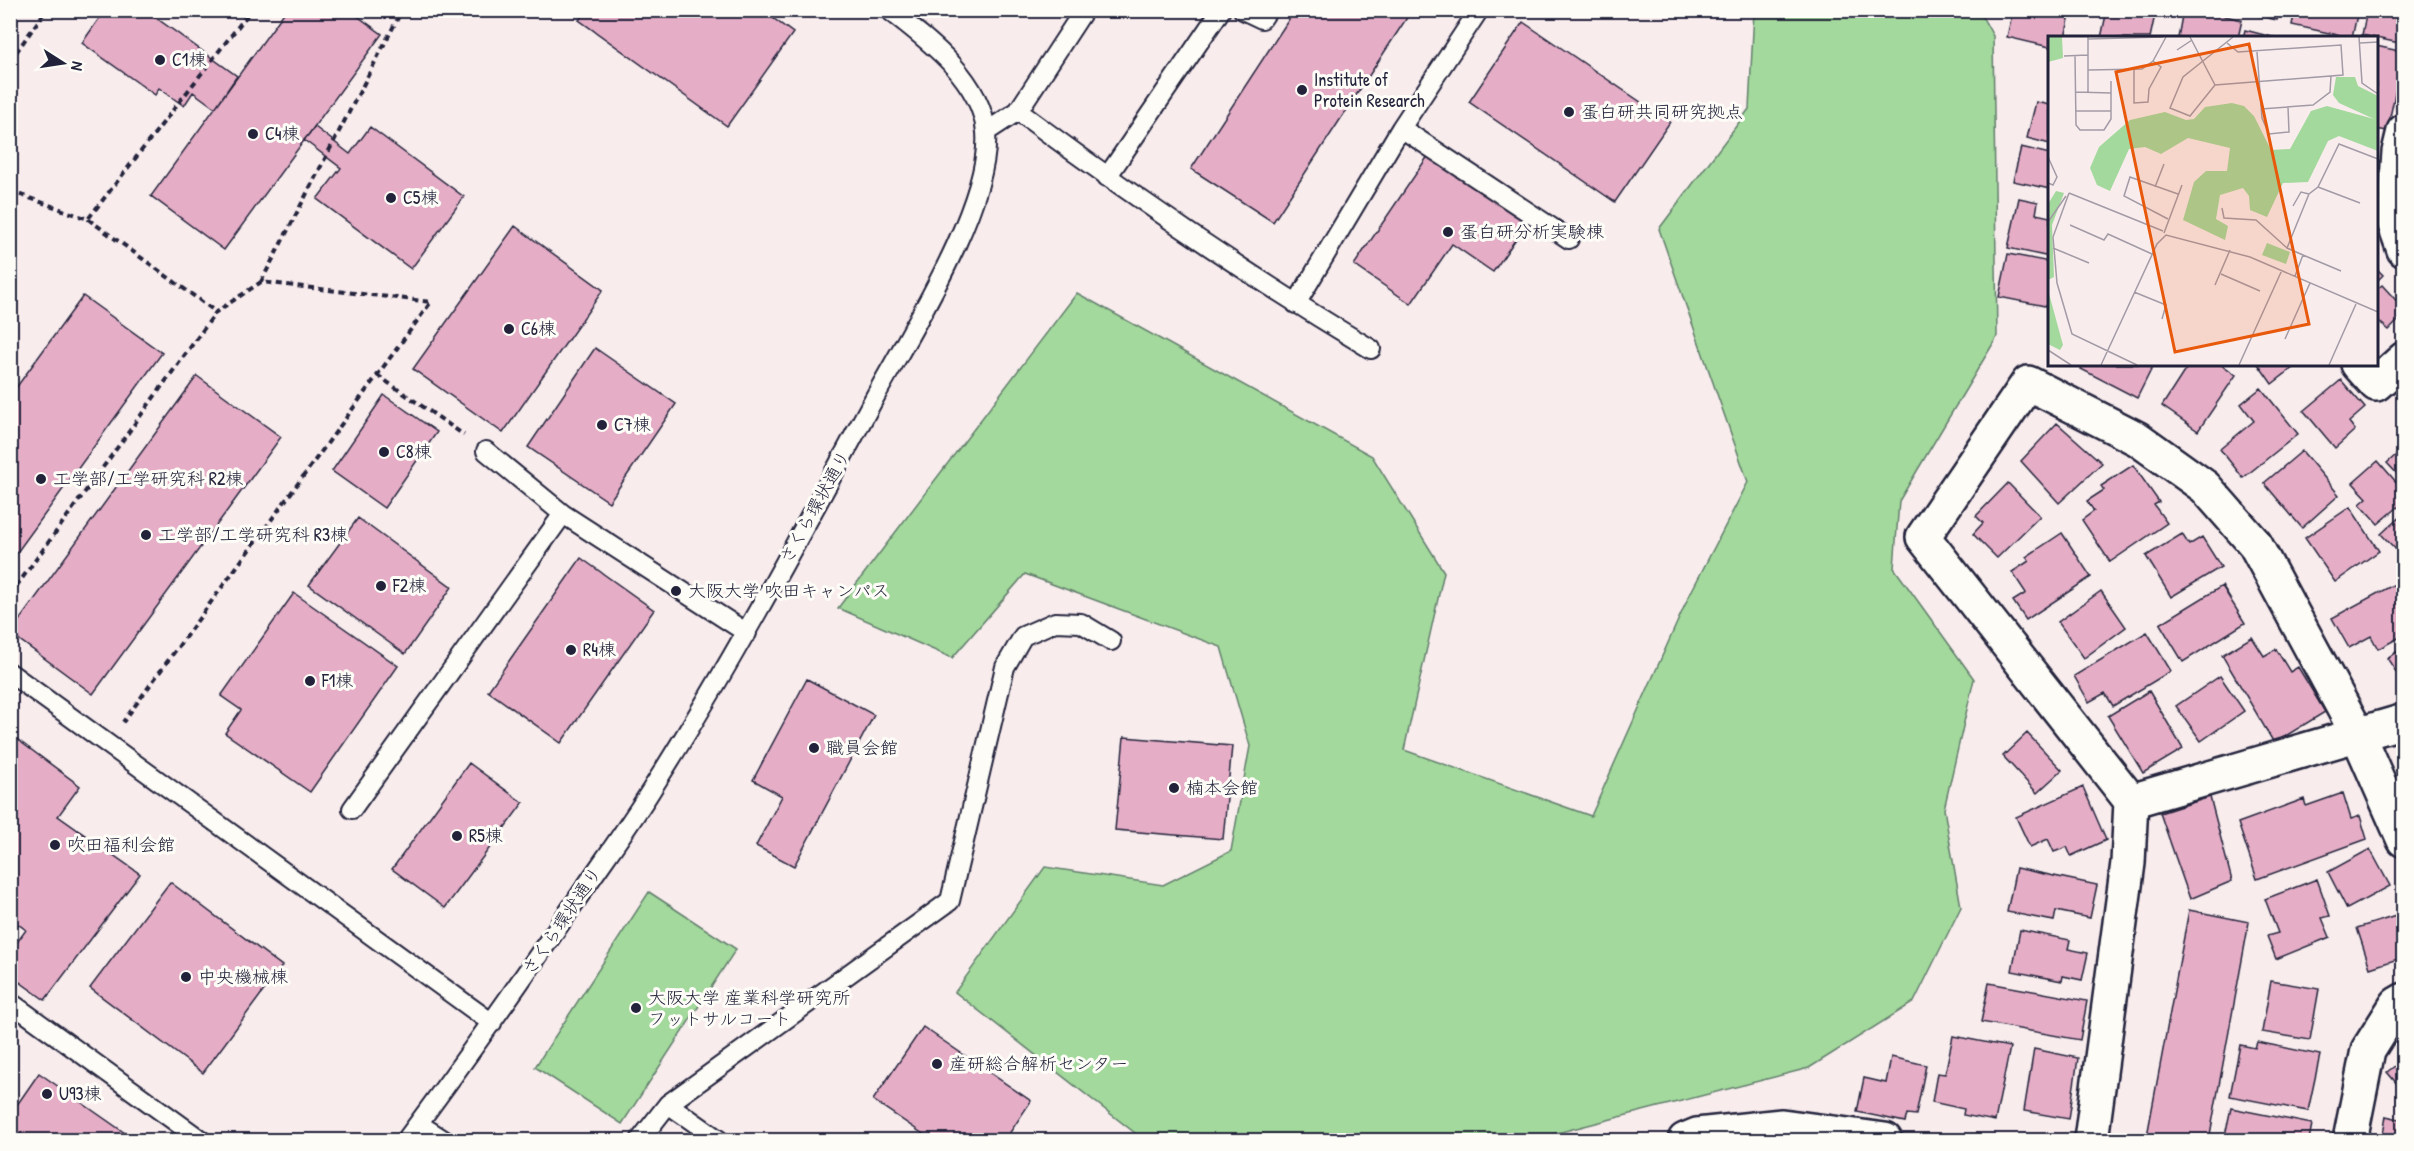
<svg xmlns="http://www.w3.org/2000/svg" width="2414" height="1151" font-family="'Patrick Hand','Klee One',sans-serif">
<rect width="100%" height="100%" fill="#f8eced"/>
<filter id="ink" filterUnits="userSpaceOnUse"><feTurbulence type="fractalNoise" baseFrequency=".0167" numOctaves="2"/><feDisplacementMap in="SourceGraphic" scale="12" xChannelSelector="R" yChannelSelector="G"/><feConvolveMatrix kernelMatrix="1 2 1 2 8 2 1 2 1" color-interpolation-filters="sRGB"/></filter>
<g filter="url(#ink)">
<path fill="#a3d99c" stroke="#627e6c" stroke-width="1.5" d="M1754,11H1979L1993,36L1997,337L1899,501L1894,568L1974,679L1944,809L1961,907L1914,1002L1809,1068L1530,1140H1144L955,992L1045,867L1163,885L1231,851L1250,746L1221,647L1025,574L952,658L838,608L1077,293L1372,456L1444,572L1404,750L1591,816L1688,598L1748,482L1659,229L1749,109Z
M649,892L736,949L622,1124L535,1067Z"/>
<path fill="#e5aec6" stroke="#22223b" stroke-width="1.5" d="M105,10H145L237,76L215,108L193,92L184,106L159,88L155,95L82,43Z
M286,10H349L382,34L224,250L151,196Z
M586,10H762L793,33L727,126L579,20Z
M1295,10H1412L1273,222L1191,169Z
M2013,10H2071L2065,38H2050V47L2007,37Z
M2107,10H2156L2150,38H2101Z
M2183,10H2200L2242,20L2238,38H2178Z
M2234,10H2280L2277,20Z
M2295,10H2358L2352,38L2292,25Z
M2367,10H2404V44L2362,35Z
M1523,22L1670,122L1615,202L1469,102Z
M2245,30L2276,38H2243Z
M2376,46L2404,52L2387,131L2376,129Z
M2036,102L2050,105V144L2027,138Z
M315,127L350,154L370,127L464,197L411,269L317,199L341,168L304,140Z
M2021,147L2050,154V189L2013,181Z
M1430,153L1529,220L1493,272L1452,244L1411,304L1354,265Z
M2019,198L2038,202L2036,214L2050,217V257L2008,248Z
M515,226L603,290L503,433L413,369Z
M2008,254L2050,262V307L1999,297Z
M2376,268L2383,275L2376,282Z
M2382,285L2404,309V315L2389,330L2376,319V290Z
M83,296L162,353L10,562V396Z
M595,348L676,404L609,502L528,447Z
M2084,364H2154L2137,398L2081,369Z
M2189,364H2221L2236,375L2198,431L2162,406Z
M2258,364H2298L2272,384Z
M197,376L281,437L93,694L10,633Z
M2341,380L2365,408L2349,422L2355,430L2335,448L2304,411Z
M10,383L16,388L10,396Z
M2261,388L2298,434L2243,478L2220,449L2254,421L2241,404Z
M384,395L437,432L384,508L332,471Z
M2057,423L2102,463L2059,503L2021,461Z
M2404,448V481L2387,463Z
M2302,451L2339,495L2302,528L2264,483Z
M2378,461L2404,491V502L2378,524L2360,504L2367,498L2353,483Z
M2133,465L2159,502L2154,505L2167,523L2110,562L2082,520L2094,511L2087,501L2104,490L2101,486Z
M2008,483L2040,516L1997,558L1973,534L1983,523L1976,516Z
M2350,507L2379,551L2335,582L2305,538Z
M2404,513V558L2381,534Z
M358,518L452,587L405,654L309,585Z
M2062,533L2091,577L2026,620L2013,601L2026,593L2012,572L2029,561L2026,557Z
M2182,534L2189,545L2202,537L2221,567L2171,597L2146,556Z
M581,558L654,610L561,743L488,691Z
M2404,579V635L2378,649L2371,636L2349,648L2332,618Z
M2222,586L2245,623L2183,662L2160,624Z
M2101,591L2126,627L2084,658L2058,622Z
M294,593L398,666L310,792L225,733L241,710L221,696Z
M2147,632L2171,671L2113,706L2105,693L2089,702L2074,676Z
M2252,637L2264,656L2276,649L2290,672L2298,667L2325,712L2274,743L2222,655Z
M2404,647V684L2387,658Z
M2220,676L2244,711L2201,741L2176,706Z
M807,679L874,715L794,866L756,846L782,796L753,780Z
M2149,691L2183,749L2143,773L2108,716Z
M2027,733L2062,770L2037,793L2003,756Z
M10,734L80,786L58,816L140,874L45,1000L10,975V952L26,930L10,918Z
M1124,737L1232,746L1223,839L1115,830Z
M469,763L523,803L445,908L392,869Z
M2083,787L2106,840L2071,856L2067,847L2054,852L2048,839L2030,847L2016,817Z
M2343,793L2351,819L2360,816L2367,839L2257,879L2238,823L2304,799L2306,806Z
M2210,797L2232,881L2190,899L2160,813Z
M2370,849L2390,886L2347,909L2328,872Z
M2016,868L2097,885L2090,918L2056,911L2054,921L2007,912Z
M2317,879L2330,916L2322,918L2330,937L2276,959L2267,936L2278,933L2265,899Z
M170,882L282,966L203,1073L90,988Z
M2189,910L2249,922L2209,1140H2171L2147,1136Z
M2396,916L2404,939V957L2370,968L2357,928Z
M2020,930L2070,940L2068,949L2088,953L2082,980L2063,976L2062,981L2012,971Z
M2271,981L2319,989L2310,1040L2262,1032Z
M1989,983L2087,1001L2080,1040L1981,1022Z
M923,1027L1031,1101L1005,1140H932L873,1100Z
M1953,1036L2010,1047L1995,1121L1963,1115L1964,1109L1932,1102L1937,1073L1945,1074Z
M2404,1037V1051L2397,1043Z
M2257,1042L2320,1055L2308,1111L2230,1096L2240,1045L2255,1048Z
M2034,1049L2078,1058L2069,1119L2024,1111Z
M1891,1057L1926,1065L1916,1115L1907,1114L1905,1122L1857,1112L1864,1078L1886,1083Z
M2404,1059V1092L2387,1072Z
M39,1073L135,1140H30L10,1127V1115Z
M2231,1108L2312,1124L2309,1140H2281L2255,1135L2253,1140H2224Z
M2386,1116L2404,1120V1140H2382Z"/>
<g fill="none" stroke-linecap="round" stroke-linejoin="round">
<g stroke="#22223b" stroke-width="22">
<path id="lane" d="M1243,10L1262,19L1268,10
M1018,111L1084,10
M1401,128L1569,239
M986,132L1018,111C1132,196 1249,276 1371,349
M1107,177L1221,10
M1296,304L1401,128L1479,10
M486,451L563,514L747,633
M10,673L492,1023
M352,809L563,514
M10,1002L201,1140
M668,1104L950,901L1005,667L1023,636L1055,622L1081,623L1111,641
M419,1124L444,1140
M406,1140C467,1058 526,974 584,889C608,854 633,820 655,784C735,658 805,526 876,395C910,333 992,202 986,132C981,79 928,40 889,10
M640,1140L668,1104L719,1140"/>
</g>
<g stroke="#22223b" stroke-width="38">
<path id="street" d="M2404,131L2399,152L2394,222L2404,250
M2358,364L2376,384L2404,359
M2131,801L2404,721
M1685,1140L1697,1135L1782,1126L1885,1140
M2091,1140L2128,863L2131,801L1923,537L2028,383L2138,439L2205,487L2255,544L2357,733L2404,840
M2350,1140L2368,1050L2397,1004L2404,1000"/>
</g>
<path stroke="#22223b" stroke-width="4" stroke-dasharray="6 4.5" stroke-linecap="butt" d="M10,61L46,10
M10,191L88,219L251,10
M88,219L216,312
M261,282L402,10
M377,375L464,435
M10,595L216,312L261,282L431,302L123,722"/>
<use href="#lane" stroke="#fdfcf7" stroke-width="18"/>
<use href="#street" stroke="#fdfcf7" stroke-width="33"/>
</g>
</g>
<g fill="#22223b" stroke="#fdfcf7" stroke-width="2">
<circle cx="160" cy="60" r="6"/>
<circle cx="1302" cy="90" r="6"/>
<circle cx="1569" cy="112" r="6"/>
<circle cx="253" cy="134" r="6"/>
<circle cx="391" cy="198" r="6"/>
<circle cx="1448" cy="232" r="6"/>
<circle cx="509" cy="329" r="6"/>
<circle cx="602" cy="425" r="6"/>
<circle cx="384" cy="452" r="6"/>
<circle cx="41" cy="479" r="6"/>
<circle cx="146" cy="535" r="6"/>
<circle cx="381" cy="586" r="6"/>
<circle cx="676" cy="591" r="6"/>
<circle cx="571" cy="650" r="6"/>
<circle cx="310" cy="681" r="6"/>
<circle cx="814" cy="748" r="6"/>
<circle cx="1174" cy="788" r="6"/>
<circle cx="457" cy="836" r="6"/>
<circle cx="55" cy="845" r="6"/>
<circle cx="186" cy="977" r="6"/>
<circle cx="636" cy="1008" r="6"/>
<circle cx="937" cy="1064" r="6"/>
<circle cx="47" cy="1094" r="6"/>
</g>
<g text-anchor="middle" stroke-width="6" stroke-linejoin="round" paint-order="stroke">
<g font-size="18" fill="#22223b" stroke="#fdfcf7" text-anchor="start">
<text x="172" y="66">C1棟</text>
<text x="1314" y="86">Institute of<tspan x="1314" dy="21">Protein Research</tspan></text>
<text x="1581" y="118">蛋白研共同研究拠点</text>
<text x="265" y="140">C4棟</text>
<text x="403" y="204">C5棟</text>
<text x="1460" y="238">蛋白研分析実験棟</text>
<text x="521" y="335">C6棟</text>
<text x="614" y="431">C7棟</text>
<text x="396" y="458">C8棟</text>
<text x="53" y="485">工学部/工学研究科 R2棟</text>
<text x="158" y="541">工学部/工学研究科 R3棟</text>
<text x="393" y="592">F2棟</text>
<text x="688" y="597">大阪大学 吹田キャンパス</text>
<text x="583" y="656">R4棟</text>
<text x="322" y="687">F1棟</text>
<text x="826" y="754">職員会館</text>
<text x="1186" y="794">楠本会館</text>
<text x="469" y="842">R5棟</text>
<text x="67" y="851">吹田福利会館</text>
<text x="198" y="983">中央機械棟</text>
<text x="648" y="1004">大阪大学 産業科学研究所<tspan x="648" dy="21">フットサルコート</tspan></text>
<text x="949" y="1070">産研総合解析センター</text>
<text x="59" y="1100">U93棟</text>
</g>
<g font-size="18" fill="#22223b" stroke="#fdfcf7">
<text transform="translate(815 507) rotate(-61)" y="6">さくら環状通り</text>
<text transform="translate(562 921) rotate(-56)" y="6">さくら環状通り</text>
</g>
</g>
<g transform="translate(2048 36)">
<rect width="330" height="330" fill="#f8eced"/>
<path d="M0,1H14L15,22L0,26ZM288,41H307L310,50L330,60V115L291,100L280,105L260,146L235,147L219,181L202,174L201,160L195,152L172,159L168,183L180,190L177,204L135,184L146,146L158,135H179L182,112L140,102L113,118L97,111L81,113L62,155L49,149L42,132L51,111L82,84L117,76L138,84L146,83L157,71L184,67L196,70L206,80L223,114L242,113L263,75L279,70L326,83L291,67L285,59ZM8,155L16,157L4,189L6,241L0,244V168ZM219,207L242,216L238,228L214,219ZM0,254L15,309L12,314L0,308Z" fill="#a3d99c"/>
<path fill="none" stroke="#a29ba6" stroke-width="1.5" d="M40,1V56M142,1L167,49M311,1L314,47L330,58M40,3L115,1M179,7L190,16L293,9L295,39L167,49L142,80L122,72L135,41L185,1M312,7L330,6M129,14L144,4M209,16L214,82L221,98L241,96L240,71M16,20L40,19M27,20L28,89L32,94H56L63,83V45M40,34L94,33L105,25L118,1M86,34V67L100,66L101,53L113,31L105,25M27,56L63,57M213,73L265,69L282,56L283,40M28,75H63M0,121L9,141L5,149L0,147M107,151L116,128M270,151L312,167M21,157L5,201L9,247L24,298L89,329M21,157L115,195M245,170L253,156L261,158M174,172L176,182L208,184L239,212M120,183L76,160L82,141L130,158M0,186L18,160M22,189L56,204L60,198L104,218M116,197L134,149M5,212L41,227M255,219L293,235M173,238L212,255M247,240L255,219L239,212L261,158L270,151L291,108L330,123M167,249L182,214M86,256L118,269L114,283M237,303L262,247M0,314L23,329M53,329L109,208L118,199L202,221L330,276M191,329L234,234M281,329L308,268"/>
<path fill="#e8590c" fill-opacity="0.15" stroke="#e8590c" stroke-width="3" d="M201,8L261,288L127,316L68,36Z"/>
<rect width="330" height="330" fill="none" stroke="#22223b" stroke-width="3"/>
</g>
<rect width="2414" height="1151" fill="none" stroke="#fdfcf7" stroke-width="36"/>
<rect x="18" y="18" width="2378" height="1115" fill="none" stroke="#22223b" stroke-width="2" filter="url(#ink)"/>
<g transform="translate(63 63) rotate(102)" stroke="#fdfcf7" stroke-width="4.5" paint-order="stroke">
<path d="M0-4.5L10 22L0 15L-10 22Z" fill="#22223b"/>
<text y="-9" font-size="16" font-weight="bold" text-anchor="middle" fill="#22223b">N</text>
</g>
</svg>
